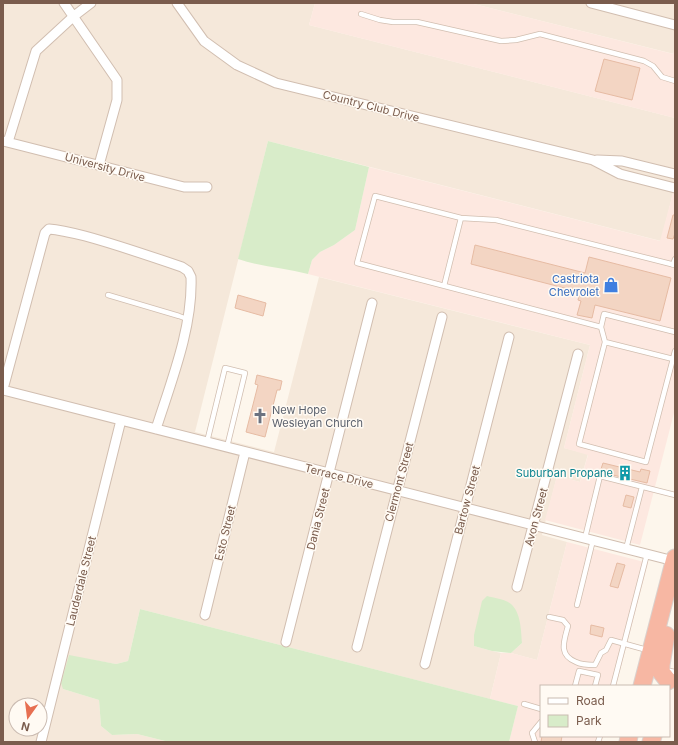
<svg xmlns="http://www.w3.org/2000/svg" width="678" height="745" font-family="Inter,sans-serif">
<rect width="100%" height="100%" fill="#fdf6ec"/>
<path fill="#f5e8da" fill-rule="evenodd" d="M3,3H315L309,25L675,118V185L661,241L268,141L195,432L274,452L319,277L590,345L564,448L588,454L580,482L557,476L542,535L567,542L537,660L511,653L522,643L474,635V646L492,651L501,653L490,699L140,609L128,661L116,664L69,656L63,689L99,700L101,726L112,735L137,734L169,742H3ZM16,705H40V729H16Z
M470,3H675V49L674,54Z"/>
<path fill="#fde8e0" d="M315,3H470L673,54L675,49V118L309,25Z
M369,167L660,241L673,193L675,194V409L640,545L545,520L557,476L580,482L588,455L564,448L590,345L308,274L312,260L320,252L334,245L355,230Z
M567,542L648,563L616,686H541V736H603L602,742H509L518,706L490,699L501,653H511L537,660Z"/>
<path fill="#d8ecc9" d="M268,141L369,167L355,230L334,245L320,252L312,260L308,274C285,268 261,267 238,259Z
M487,596C494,598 505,599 511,604C521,613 521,630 522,643L511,653L492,651L474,646V635L482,601Z
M140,609L518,706L509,742H169L137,734L112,735L101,726L99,700L63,689L61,683L69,655L116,664L128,661Z"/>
<path fill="#f3d5c3" stroke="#e6bba3" d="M604,59L640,68L632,100L595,91Z
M673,215H675V233L673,239L667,238Z
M475,245L585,273L589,257L671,278L660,321L595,305L592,318L577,315L581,301L578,300L580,292L471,264Z
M238,295L266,303L263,316L235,308Z
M257,375L282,381L280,390H277L265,437L246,432L258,385L255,384Z
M603,463L640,472L641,469L650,471L647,483L600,472Z
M626,495L634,497L631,508L623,506Z
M617,563L625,565L618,588L610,586Z
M591,625L604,628L602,637L590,634Z
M542,736H562L561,742H541Z"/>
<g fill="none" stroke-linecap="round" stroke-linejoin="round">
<g stroke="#d1beb0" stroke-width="6">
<path id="lane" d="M361,14L380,20L393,22H417L501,41L516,40L540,34L644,61L653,66L662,77L675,81
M673,265L675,259
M444,286L461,218
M108,295L179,316L187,319
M601,327L357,263L375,196L461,218L496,220L675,265
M675,332L604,314L601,327L605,342L579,444L646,462L675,351
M605,342L673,359
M207,442L225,368L245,373L227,447
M585,538L600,476L675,495
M626,549L642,487
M577,605L593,540
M549,617L563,620L568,626C564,641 558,655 576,662C582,665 588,665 595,665L601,653L606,650L611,640L647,650
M670,671L675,672
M575,686L579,671L598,675L595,686
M613,686L647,554
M524,704L541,709
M535,742L532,733L541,722
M598,742L600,736"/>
</g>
<g stroke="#d1beb0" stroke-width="11">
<path id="street" d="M64,3L117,80V100L99,165
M177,3L204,41L237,65L276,83L593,160L620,174L675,188
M591,3L675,25
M3,141L184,187H207
M8,142L36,51L74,16L91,3
M597,160L622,161L675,174
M3,389L45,233L49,229C61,230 73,233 85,236C118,245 150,256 182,267L188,271L191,277C193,327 171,382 156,429
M3,390L674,561
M517,587L578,354
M205,615L245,452
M286,642L372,303
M357,647L442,317
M425,664L509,337
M41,742L121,420"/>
</g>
<g stroke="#dad1cd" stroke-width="19">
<path id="highway" d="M666,635L661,665V672L668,681
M642,686L675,558
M628,742L629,736
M651,742L653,736"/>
</g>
<use href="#lane" stroke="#fff" stroke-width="4.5"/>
<use href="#street" stroke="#fff" stroke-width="9"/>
<use href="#highway" stroke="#f7b7a3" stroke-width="17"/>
</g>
<defs>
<g id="shop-bare" transform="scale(1.2)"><path d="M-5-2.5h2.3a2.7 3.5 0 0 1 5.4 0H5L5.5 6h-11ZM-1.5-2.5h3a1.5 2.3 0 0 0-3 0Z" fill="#3f7fe0" stroke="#fffaf3" stroke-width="2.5" paint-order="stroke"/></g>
<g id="church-bare" transform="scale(1.2)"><path d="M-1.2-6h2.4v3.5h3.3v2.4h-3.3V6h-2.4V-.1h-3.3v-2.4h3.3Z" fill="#6b7280" stroke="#fffaf3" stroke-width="2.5" paint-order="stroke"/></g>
<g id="building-bare" transform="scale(1.2)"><path d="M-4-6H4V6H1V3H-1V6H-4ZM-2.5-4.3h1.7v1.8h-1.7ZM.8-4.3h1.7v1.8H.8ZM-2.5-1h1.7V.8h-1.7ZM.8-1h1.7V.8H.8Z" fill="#0f9aa8" stroke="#fffaf3" stroke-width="2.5" paint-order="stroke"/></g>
</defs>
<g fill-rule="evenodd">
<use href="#shop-bare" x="611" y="285"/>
<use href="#church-bare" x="260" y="416"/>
<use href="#building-bare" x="625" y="473"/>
</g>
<g text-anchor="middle" stroke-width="3" stroke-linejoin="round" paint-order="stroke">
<g font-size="11" fill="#7a5c4d" stroke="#fffaf3">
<text transform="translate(371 106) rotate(14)" y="4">Country Club Drive</text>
<text transform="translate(105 167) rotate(15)" y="4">University Drive</text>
<text transform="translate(339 476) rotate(14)" y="4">Terrace Drive</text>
<text transform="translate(399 482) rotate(-75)" y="4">Clermont Street</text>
<text transform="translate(467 500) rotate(-75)" y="4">Bartow Street</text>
<text transform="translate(536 517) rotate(-75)" y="4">Avon Street</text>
<text transform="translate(318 519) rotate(-76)" y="4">Dania Street</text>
<text transform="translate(225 533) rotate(-76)" y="4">Esto Street</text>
<text transform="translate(81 581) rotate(-76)" y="4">Lauderdale Street</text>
</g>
<g font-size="11" fill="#366cbe" stroke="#fffaf3" text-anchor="end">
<text x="599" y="283">Castriota<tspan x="599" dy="13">Chevrolet</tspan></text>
</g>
<g font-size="11" fill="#5b616d" stroke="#fffaf3" text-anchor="start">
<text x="272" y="414">New Hope<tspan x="272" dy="13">Wesleyan Church</tspan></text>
</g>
<g font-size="11" fill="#0d838f" stroke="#fffaf3" text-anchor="end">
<text x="613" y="477">Suburban Propane</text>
</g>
</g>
<rect width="678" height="745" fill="none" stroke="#7a5c4d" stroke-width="8"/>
<rect x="540" y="685" width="130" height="52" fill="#fffaf3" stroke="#cabbb1"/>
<rect x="548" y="698" width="20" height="6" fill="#ffffff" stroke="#cabbb1"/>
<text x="576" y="705" font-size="12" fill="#7a5c4d">Road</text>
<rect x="548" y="715" width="20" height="12" fill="#d8ecc9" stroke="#cabbb1"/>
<text x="576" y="725" font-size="12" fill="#7a5c4d">Park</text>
<g transform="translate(28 717) rotate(194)"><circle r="19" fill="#fffaf3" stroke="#cabbb1"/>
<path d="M0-3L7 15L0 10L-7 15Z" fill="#e76f51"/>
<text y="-6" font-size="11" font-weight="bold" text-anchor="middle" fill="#7a5c4d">N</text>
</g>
</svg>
